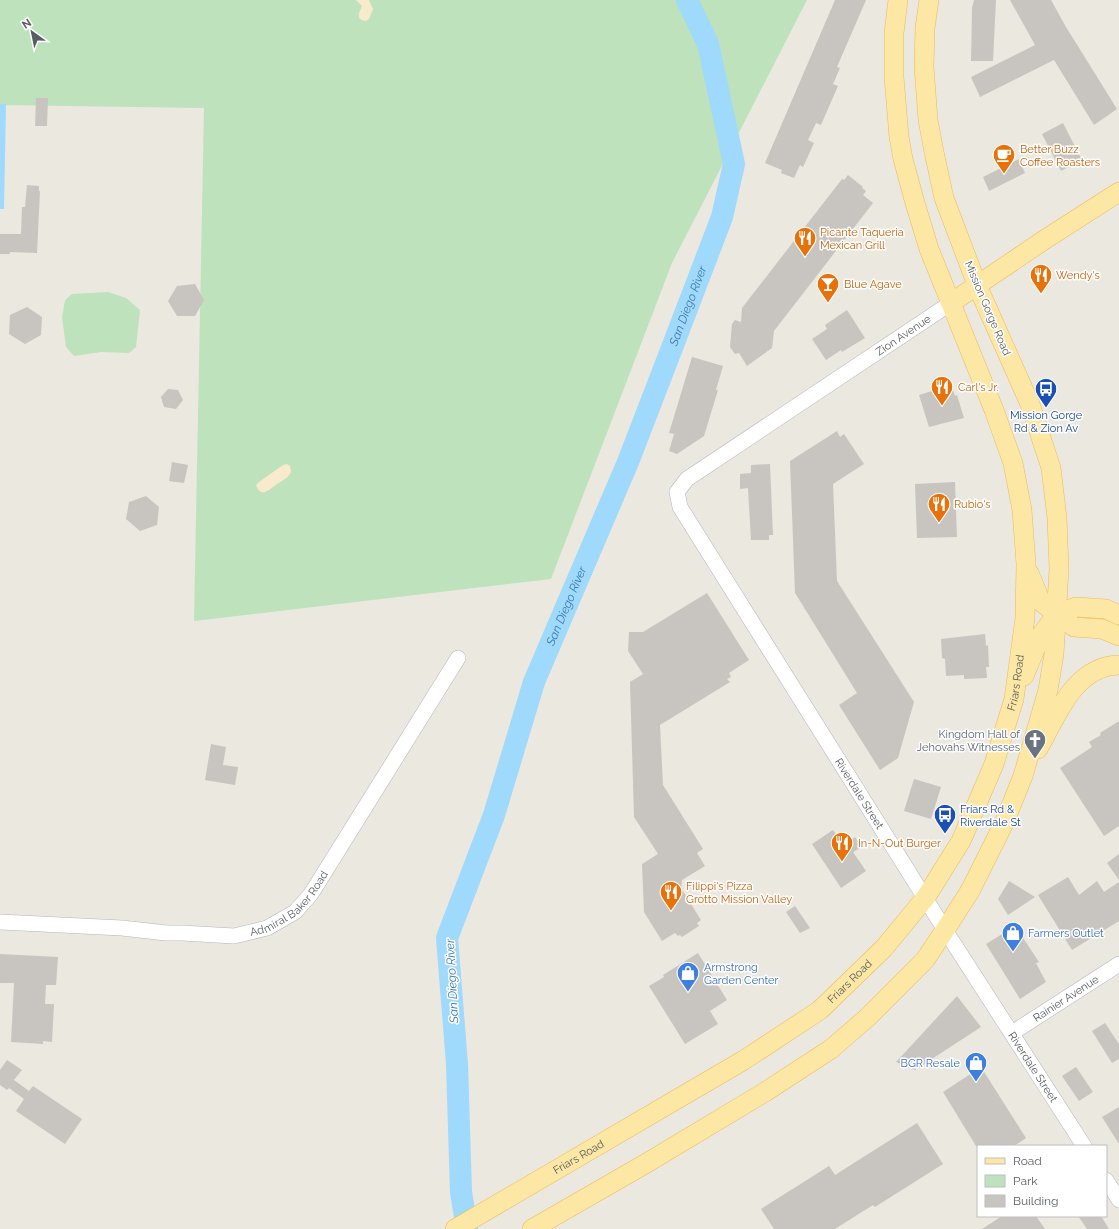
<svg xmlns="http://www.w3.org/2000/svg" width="1119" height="1229" font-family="Raleway,sans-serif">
<rect width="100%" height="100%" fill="#ebe8df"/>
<path fill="#bee2bc" d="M0,0H807L672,263L551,579L194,621L204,108L0,105Z
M108,292L126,298L140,310L136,347L129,353L101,352L74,356L66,347L62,317L65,300L72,294Z"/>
<path fill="#f8ebcd" d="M356,0H369L373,9L369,19L366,21L362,20L359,18V13L362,6Z
M287,464L290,466L291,471C290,477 283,480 277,484C270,489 261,499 256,485L259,482L283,465Z"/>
<path fill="#9fd9fc" d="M0,104H6L4,209H0Z"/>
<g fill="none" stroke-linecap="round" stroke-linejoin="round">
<path stroke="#9fd9fc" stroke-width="22" id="s1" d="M467,1229L461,1192L457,1064L447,938L494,815L534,682L628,462L670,353L722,217L734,164L708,44L687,0"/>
</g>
<path fill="#c8c4bf" d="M835,0H866L837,67L840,68L833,84L838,86L821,125L816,123L808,140L814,143L803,167L800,165L794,178L781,173L782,170L765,163Z
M974,0H996L993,61H971L972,8Z
M1010,0H1051L1066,27L1117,109L1094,125L1054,60L980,97L971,77L1035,45Z
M36,98H48L47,126H35Z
M1063,123L1082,160L1061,171L1042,134Z
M1019,159L1025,173L989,191L983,177Z
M848,175L863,187L862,188L866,191L863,195L873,203L774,331L772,348L747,366L739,353L735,354L730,347L732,324L735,320L741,322L742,308L842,179L844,180Z
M27,185L39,186V191H40L37,253L10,252V254H0V234H21L22,207H25Z
M195,284L204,300L195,316H177L168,301L177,286Z
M27,307L42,317L41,335L25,344L9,334L10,315Z
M847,310L865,338L842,352L841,350L826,360L812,339L827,329L825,325Z
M692,357L723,366L716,390H718L704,436L677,454L669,451L674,434L669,433Z
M951,385L955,396L957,395L964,418L929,427L919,395Z
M168,389L178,390L183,400L176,409L164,407L161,397Z
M837,431L840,437L844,434L864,464L833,484L837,581L914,702L898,758L880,770L839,705L857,693L795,593L790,461Z
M172,462L188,465L184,483L169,481Z
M770,464L773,535H769V540H751L748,488L740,489V474L751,473V465Z
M955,482L957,537L917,538L915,484Z
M146,496L159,507L157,525L140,531L126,519L129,502Z
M707,593L749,660L729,673L731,677L727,679L730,682L660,725L663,785L703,849L697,853L705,866L682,880L681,888L701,920L697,923L699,926L682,937L680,935L678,936L675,933L662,941L644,912L642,864L658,854L634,817L630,682L643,674L628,651L629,632H643Z
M985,634L986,646L988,645L989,667H986L987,678L964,679V675L946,676L945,659L942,658L941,639Z
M1119,721V826L1104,836L1060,768L1092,747L1089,742L1101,735L1100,733Z
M211,744L226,747L223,765L238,767L235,785L205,780Z
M914,779L941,787L931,819L904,811Z
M833,830L839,839L848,842L855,837L862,847L853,852L866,871L841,888L812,844Z
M1119,854V880L1107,863Z
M1068,877L1079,895L1097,881L1104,892L1119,882V921L1072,950L1038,895Z
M1009,881L1035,897L1008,915L998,899Z
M795,906L810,928L800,933L786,912Z
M1015,926L1039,962L1036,963L1046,982L1020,999L986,944Z
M698,953L727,1000L710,1011L718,1024L685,1044L649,986L664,977L663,975Z
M0,954L58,957L56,985H46L45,1004H54L52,1042L43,1041V1044L11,1042L14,983H0Z
M957,996L981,1027L915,1070L896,1062Z
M1105,1023L1119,1044V1059L1112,1063L1092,1031Z
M7,1060L22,1070L14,1080L29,1091L33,1086L82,1119L65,1144L16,1111L24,1099L9,1088L7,1090L0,1085V1070Z
M981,1067L1026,1138L1014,1146H976L943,1092Z
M1076,1067L1093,1092L1079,1101L1062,1076Z
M1119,1107V1144L1102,1117Z
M917,1123L943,1164L875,1207L873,1205L835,1229H774L761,1209L829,1166L835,1175Z
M1002,1216H1036L1045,1229H982Z
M1078,1216H1101L1109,1229H1087Z"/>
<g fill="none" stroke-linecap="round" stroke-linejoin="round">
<g stroke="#b2b6ba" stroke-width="16">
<g id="minor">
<path id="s2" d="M951,303L687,479L677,492L680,507L945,930L1084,1146"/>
<path id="s3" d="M0,922L122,928L166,933H182L234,936L267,928L295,912L311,894L458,658"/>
<path id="s4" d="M1012,1033L1119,964"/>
<path d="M1106,1180L1119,1200"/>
</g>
</g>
<g stroke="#ecb958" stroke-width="20">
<g id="major">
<path d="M951,303L1044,240L1119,192"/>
<path d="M1029,573L1041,602L1074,627L1102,629L1119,636"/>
<path d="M1057,614L1076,607L1106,609L1119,615"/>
<path d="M1024,676L1041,635L1057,614"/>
<path d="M1038,749C1057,716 1074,666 1119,665"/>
<path id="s5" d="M455,1229L744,1060L820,1010L884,948L926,897L961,841L994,764L1014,699L1025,618L1026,564L1022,510L1013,463L994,410L929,249L915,203L903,159L899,137L894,77V33L898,0"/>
<path d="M532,1229L645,1164L765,1092L831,1049L868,1017L925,960L945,930L970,891L1004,823L1023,776L1048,690L1054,654L1059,569L1057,518L1051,468L1030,404L977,285L944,198L934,152L928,120L924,67L925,28L929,0"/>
</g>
</g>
<use href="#minor" stroke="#fff" stroke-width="15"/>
<use href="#major" stroke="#fce8a4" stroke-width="19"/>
</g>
<defs>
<g id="cafe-pin" transform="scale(1.15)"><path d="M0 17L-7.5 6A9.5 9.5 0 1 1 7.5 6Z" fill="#e8710a" stroke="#fff"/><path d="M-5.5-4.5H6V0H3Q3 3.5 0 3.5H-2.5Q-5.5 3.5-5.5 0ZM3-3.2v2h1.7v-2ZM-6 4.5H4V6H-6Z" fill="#fff"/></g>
<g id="restaurant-pin" transform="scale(1.15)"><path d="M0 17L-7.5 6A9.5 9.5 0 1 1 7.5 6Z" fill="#e8710a" stroke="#fff"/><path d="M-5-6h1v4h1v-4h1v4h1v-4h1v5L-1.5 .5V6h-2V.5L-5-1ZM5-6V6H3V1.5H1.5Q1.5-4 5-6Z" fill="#fff"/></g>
<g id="bar-pin" transform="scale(1.15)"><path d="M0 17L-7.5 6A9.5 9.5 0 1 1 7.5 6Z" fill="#e8710a" stroke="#fff"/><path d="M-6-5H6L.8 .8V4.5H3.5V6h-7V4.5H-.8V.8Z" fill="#fff"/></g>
<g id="bus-pin" transform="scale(1.15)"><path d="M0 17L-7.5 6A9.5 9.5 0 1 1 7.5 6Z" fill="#1a4fb4" stroke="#fff"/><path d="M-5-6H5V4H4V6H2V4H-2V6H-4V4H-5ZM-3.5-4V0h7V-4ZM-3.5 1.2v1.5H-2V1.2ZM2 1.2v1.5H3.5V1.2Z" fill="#fff"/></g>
<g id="church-pin" transform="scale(1.15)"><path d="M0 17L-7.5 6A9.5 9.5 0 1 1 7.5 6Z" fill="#6b7280" stroke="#fff"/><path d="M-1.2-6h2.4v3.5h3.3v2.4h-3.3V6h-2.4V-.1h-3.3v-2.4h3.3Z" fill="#fff"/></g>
<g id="shop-pin" transform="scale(1.15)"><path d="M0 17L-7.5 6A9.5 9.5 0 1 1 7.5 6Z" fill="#3f7fe0" stroke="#fff"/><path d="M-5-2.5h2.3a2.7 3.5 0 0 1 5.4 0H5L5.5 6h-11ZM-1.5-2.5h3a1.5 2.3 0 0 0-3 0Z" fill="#fff"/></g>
</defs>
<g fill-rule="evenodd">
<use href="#cafe-pin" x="1004" y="155"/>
<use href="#restaurant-pin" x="805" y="238"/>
<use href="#restaurant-pin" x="1041" y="275"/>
<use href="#bar-pin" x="828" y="284"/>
<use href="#restaurant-pin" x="942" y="387"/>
<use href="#bus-pin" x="1046" y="389"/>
<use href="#restaurant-pin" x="939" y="504"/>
<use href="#church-pin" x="1035" y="740"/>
<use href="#bus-pin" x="945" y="815"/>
<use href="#restaurant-pin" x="842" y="843"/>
<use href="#restaurant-pin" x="671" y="892"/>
<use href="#shop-pin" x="1013" y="933"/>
<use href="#shop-pin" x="688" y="973"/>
<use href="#shop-pin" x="976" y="1063"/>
</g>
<g text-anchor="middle" stroke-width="3" stroke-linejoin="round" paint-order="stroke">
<g font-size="11" fill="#c56008" stroke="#fff" text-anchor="start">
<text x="1020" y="153">Better Buzz<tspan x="1020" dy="13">Coffee Roasters</tspan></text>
<text x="820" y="236">Picante Taqueria<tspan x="820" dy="13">Mexican Grill</tspan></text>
<text x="1056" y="279">Wendy's</text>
<text x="844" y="288">Blue Agave</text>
<text x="958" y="391">Carl's Jr.</text>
<text x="954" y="508">Rubio's</text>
<text x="858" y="847">In-N-Out Burger</text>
<text x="686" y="890">Filippi's Pizza<tspan x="686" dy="13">Grotto Mission Valley</tspan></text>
</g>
<g font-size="11" fill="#585c60" stroke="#fff">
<text transform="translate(988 308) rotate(67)" y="4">Mission Gorge Road</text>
<text transform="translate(903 335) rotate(-34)" y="4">Zion Avenue</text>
<text dy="4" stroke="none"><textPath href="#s5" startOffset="815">Friars Road</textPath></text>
<text dy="4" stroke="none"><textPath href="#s2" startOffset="687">Riverdale Street</textPath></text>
<text dy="4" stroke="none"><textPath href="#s3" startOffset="301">Admiral Baker Road</textPath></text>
<text dy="4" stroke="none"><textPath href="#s5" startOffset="467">Friars Road</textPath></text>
<text dy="4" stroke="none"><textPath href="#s4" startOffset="64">Rainier Avenue</textPath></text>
<text dy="4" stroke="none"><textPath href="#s2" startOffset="1011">Riverdale Street</textPath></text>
<text dy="4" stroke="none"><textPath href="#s5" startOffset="143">Friars Road</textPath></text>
</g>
<g font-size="11" fill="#164399" stroke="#fff">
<text x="1046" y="419">Mission Gorge<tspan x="1046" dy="13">Rd &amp; Zion Av</tspan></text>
<text x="960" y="813" text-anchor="start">Friars Rd &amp;<tspan x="960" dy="13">Riverdale St</tspan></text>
</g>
<g font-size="11" fill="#5b616d" stroke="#fff" text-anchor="end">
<text x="1020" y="738">Kingdom Hall of<tspan x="1020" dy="13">Jehovahs Witnesses</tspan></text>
</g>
<g font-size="11" fill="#366cbe" stroke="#fff" text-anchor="start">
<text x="1028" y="937">Farmers Outlet</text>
<text x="704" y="971">Armstrong<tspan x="704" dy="13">Garden Center</tspan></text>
<text x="960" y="1067" text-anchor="end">BGR Resale</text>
</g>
<g font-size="12" font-style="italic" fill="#3e7aac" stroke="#fff">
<text dy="4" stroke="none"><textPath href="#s1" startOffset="969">San Diego River</textPath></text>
<text dy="4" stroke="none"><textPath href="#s1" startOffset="645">San Diego River</textPath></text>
<text transform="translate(452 981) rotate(-93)" y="4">San Diego River</text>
</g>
</g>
<rect x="977" y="1145" width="130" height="72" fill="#ffffff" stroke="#bcbebf"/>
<rect x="985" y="1158" width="20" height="6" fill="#fce8a4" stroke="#bcbebf"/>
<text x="1013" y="1165" font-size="12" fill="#585c60">Road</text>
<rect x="985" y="1175" width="20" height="12" fill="#bee2bc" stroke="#bcbebf"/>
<text x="1013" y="1185" font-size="12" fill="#585c60">Park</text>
<rect x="985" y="1195" width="20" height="12" fill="#c8c4bf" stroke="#bcbebf"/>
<text x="1013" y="1205" font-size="12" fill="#585c60">Building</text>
<g transform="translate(32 32) rotate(327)" stroke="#ffffff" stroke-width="3" paint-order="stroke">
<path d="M0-3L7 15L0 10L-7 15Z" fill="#585c60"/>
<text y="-6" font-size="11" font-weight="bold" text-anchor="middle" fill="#585c60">N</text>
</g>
</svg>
